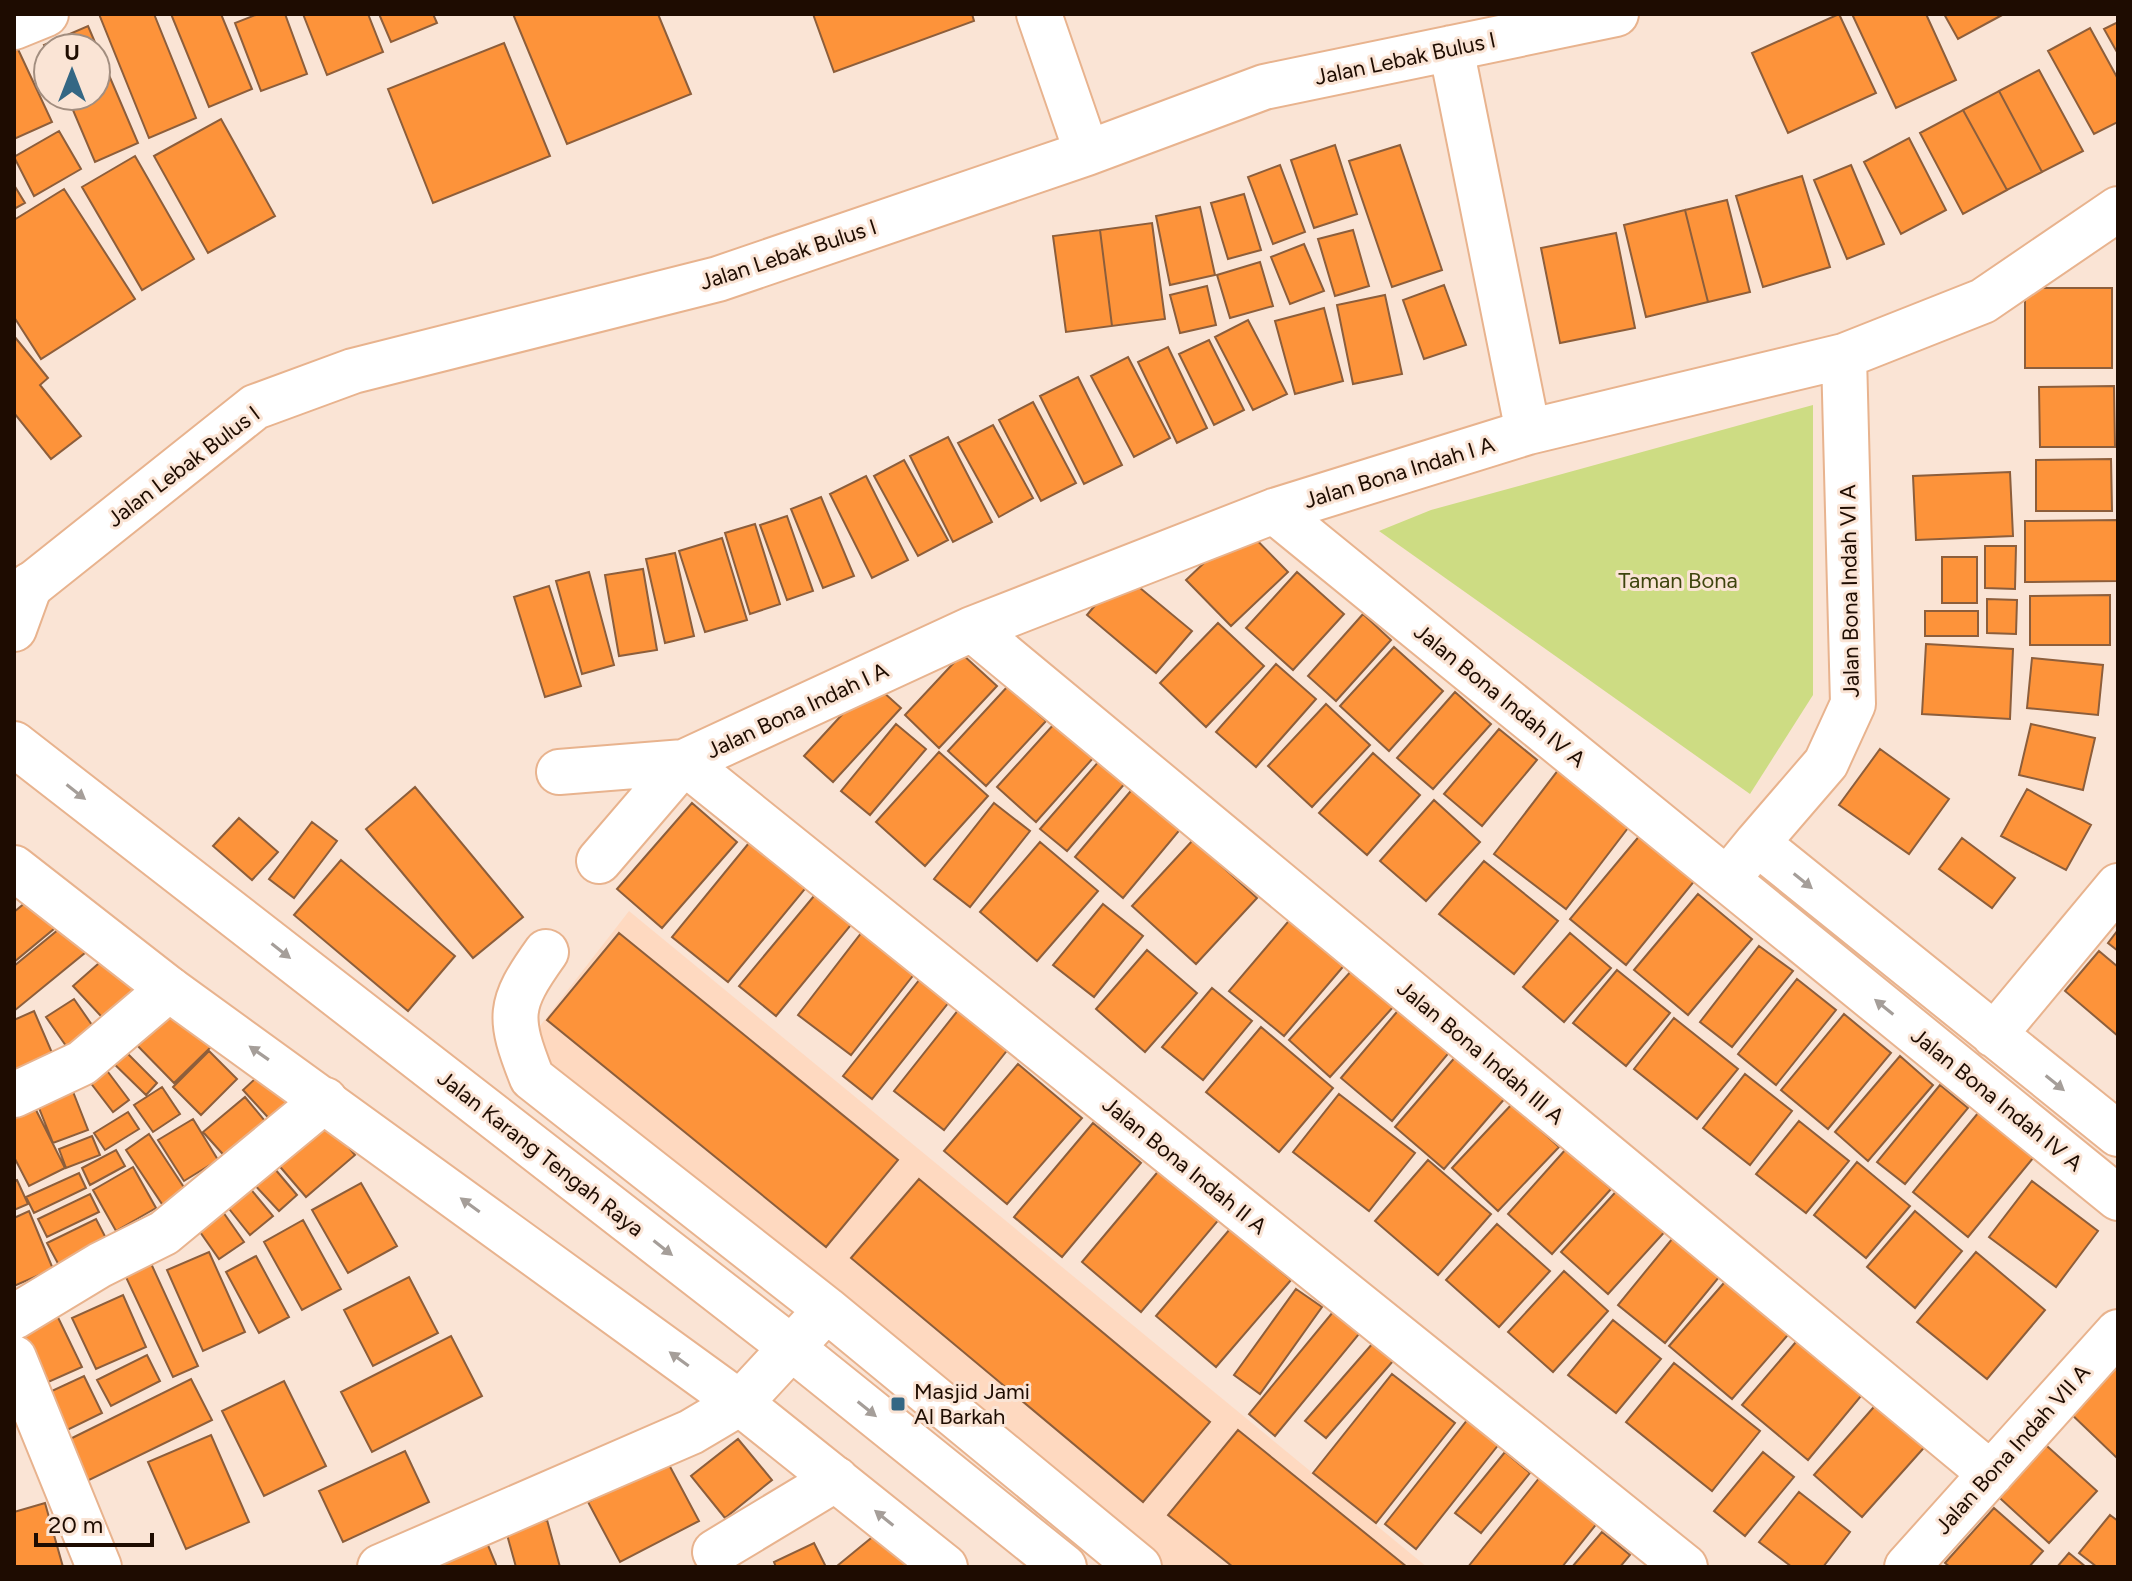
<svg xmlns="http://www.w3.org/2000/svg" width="2132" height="1581" font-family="Figtree,sans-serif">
<rect width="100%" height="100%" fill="#fae4d5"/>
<path fill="#fed9c0" d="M629,911L1427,1567H1137L512,1062Z"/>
<path fill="#cddc83" d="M1813,405V695L1750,794L1379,531L1431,510Z"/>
<path fill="#fd933a" stroke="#8d5e3b" stroke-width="2" d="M99,14H154L196,118L149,138Z
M171,14H221L252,89L209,107Z
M258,14H285L307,74L261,91L235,23Z
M303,14H368L383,52L327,75Z
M379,14H433L437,23L391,42Z
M513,14H658L691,94L567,144Z
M813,14H972L974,21L834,72Z
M1839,14L1876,93L1788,133L1752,53Z
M1852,14H1926L1956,80L1896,108Z
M1944,14H2004L1958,39Z
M2118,22V54L2104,29Z
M88,26L138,143L95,162L67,96H96V48H48V53L44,45Z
M2090,28L2118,79V122L2094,134L2048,51Z
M504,43L550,156L433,203L388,89Z
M16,45L52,122L14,139V46Z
M2039,70L2083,151L2042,172L1999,91Z
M1999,91L2042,172L2007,190L1963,110Z
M1963,110L2007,190L1963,214L1920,133Z
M221,119L275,216L208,253L154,156Z
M59,131L81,169L34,196L14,157Z
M1909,138L1946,210L1901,234L1864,162Z
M1335,145L1357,214L1314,228L1291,160Z
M1400,145L1442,270L1392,287L1349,161Z
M135,156L194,259L142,290L82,187Z
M1280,165L1305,232L1273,244L1248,177Z
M1851,165L1884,244L1847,259L1814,180Z
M1802,176L1830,267L1763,287L1736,196Z
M14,185L25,203L14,209Z
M64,189L135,299L41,359L14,317V220Z
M1244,194L1261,250L1228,259L1211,203Z
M1727,200L1750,292L1708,302L1685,210Z
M1200,207L1215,275L1170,285L1156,216Z
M1685,210L1708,302L1646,317L1624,225Z
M1152,223L1165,319L1112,326L1100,230Z
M1100,230L1112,326L1066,332L1053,236Z
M1353,230L1369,286L1335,296L1318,239Z
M1616,233L1635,328L1560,343L1541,248Z
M1304,244L1324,291L1290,304L1271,257Z
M1260,262L1273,306L1230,318L1217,275Z
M1444,285L1466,345L1424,359L1403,300Z
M1207,286L1216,325L1180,333L1170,295Z
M2025,288H2112V368H2025Z
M1385,295L1402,374L1353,384L1337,305Z
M1324,308L1343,381L1295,394L1275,321Z
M1248,320L1287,394L1253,410L1215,337Z
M14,336L48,378L40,385L81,436L51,459L14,413Z
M1209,340L1244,410L1214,425L1179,354Z
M1168,347L1207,428L1177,443L1138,362Z
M1128,357L1170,438L1134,457L1091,376Z
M1078,377L1122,465L1084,484L1040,396Z
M2114,386L2115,447H2040L2039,387Z
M1033,402L1076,483L1041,501L999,420Z
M993,425L1033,498L999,517L958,443Z
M948,437L992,522L953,542L910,456Z
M2111,459L2112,511H2036V460Z
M904,460L948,540L918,556L874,476Z
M2010,472L2013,536L1916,540L1913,476Z
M866,476L908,560L872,578L830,494Z
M821,497L854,576L823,588L791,509Z
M787,516L813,591L787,600L760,525Z
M2118,520V581L2025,582V521Z
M755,524L780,604L750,614L725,533Z
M1243,526L1288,572L1231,626L1186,580Z
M722,538L747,620L705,632L679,551Z
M1985,546H2016L2015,589L1985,588Z
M675,553L694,636L665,643L646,559Z
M1942,557H1977V603H1942Z
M643,569L657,650L619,656L605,575Z
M589,572L614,665L582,674L556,581Z
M1297,572L1344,614L1293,670L1246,628Z
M1122,573L1192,631L1156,673L1087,615Z
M549,586L581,686L545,697L514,597Z
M2110,595V645H2030V596Z
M1987,599L2017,600L2016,634L1987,633Z
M1925,611H1978V636H1925Z
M1363,614L1391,640L1336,701L1308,676Z
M1218,623L1264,666L1206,727L1160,683Z
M1926,644L2013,649L2010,719L1922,714Z
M1394,647L1443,691L1389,751L1340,706Z
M962,654L997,686L939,748L905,715Z
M2032,658L2103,665L2098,715L2027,708Z
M1276,664L1316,699L1256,767L1216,732Z
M872,682L901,708L833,782L804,756Z
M1008,686L1046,721L986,786L948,751Z
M1455,692L1491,724L1433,789L1397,758Z
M1326,704L1370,745L1312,807L1268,766Z
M1055,723L1094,757L1036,822L997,787Z
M896,724L926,749L870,815L841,791Z
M2031,724L2095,738L2083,790L2019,775Z
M1499,729L1537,760L1482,826L1444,794Z
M1880,749L1949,799L1909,854L1839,805Z
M939,752L988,796L925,866L876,822Z
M1373,753L1420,795L1367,855L1319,813Z
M1100,760L1126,782L1067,851L1040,829Z
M1559,769L1631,824L1566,909L1494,854Z
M1135,786L1183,826L1123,898L1075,857Z
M415,787L523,917L473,958L366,829Z
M2027,789L2091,825L2066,870L2001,836Z
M1434,800L1480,842L1426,901L1380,861Z
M692,803L737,842L662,928L617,889Z
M994,803L1030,831L970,907L934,879Z
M239,818L278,852L252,880L213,846Z
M312,822L337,841L294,898L269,879Z
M1641,834L1696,879L1626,965L1570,919Z
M753,838L809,884L728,982L672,937Z
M1962,838L2015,878L1992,908L1939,869Z
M1193,840L1257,898L1196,964L1132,906Z
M1040,842L1098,891L1037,961L980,912Z
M341,860L455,956L408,1011L294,915Z
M1484,861L1558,921L1514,974L1439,914Z
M819,890L855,920L776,1016L739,986Z
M1698,894L1752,939L1688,1015L1634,970Z
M31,898L55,928L14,962V912Z
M1103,904L1143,936L1094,997L1053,965Z
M1293,916L1347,962L1284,1036L1229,991Z
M64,925L86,952L14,1011V966Z
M2118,930V951L2108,943Z
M862,932L915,973L851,1055L798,1015Z
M619,933L898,1160L826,1247L547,1020Z
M1570,933L1611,968L1564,1022L1523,987Z
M1759,946L1793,971L1732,1047L1700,1022Z
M1147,950L1197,993L1145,1052L1096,1009Z
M2099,951L2118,967V1036L2065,991Z
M106,957L146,1000L113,1029L73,986Z
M1353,969L1394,1006L1330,1077L1289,1040Z
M1617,970L1670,1013L1626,1066L1573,1023Z
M924,974L953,997L872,1099L843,1076Z
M1797,979L1836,1010L1776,1085L1738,1054Z
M1212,988L1252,1021L1203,1080L1162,1047Z
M168,997L214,1044L174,1083L128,1036Z
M74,999L101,1038L73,1056L46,1017Z
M1401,1007L1452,1049L1392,1121L1341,1078Z
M959,1009L1009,1048L944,1130L894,1091Z
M34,1011L59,1069L23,1085L14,1065V1020Z
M1844,1014L1891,1053L1828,1129L1781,1090Z
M1674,1018L1738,1069L1697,1119L1634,1069Z
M1261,1027L1333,1088L1279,1152L1206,1092Z
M118,1044L157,1083L146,1095L106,1056Z
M209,1051L237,1079L201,1115L173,1087Z
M1457,1055L1506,1097L1444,1169L1395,1127Z
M1900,1056L1933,1085L1868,1161L1835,1132Z
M99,1060L129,1100L113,1112L83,1073Z
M1018,1064L1082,1118L1007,1204L944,1151Z
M269,1066L300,1100L274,1124L243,1090Z
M1745,1074L1792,1111L1750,1165L1703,1128Z
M70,1084L88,1130L53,1143L35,1098Z
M1940,1085L1968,1108L1905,1184L1877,1162Z
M162,1087L180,1114L153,1132L134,1105Z
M1339,1094L1415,1153L1369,1211L1293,1152Z
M245,1097L270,1127L229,1161L203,1132Z
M32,1102L65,1168L29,1186L14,1157V1111Z
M1512,1104L1559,1147L1498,1211L1452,1168Z
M1983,1107L2038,1152L1968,1237L1913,1192Z
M128,1112L139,1129L105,1150L94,1133Z
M193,1119L218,1160L184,1181L158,1140Z
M326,1120L355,1155L306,1197L276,1162Z
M1799,1121L1849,1161L1806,1213L1756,1174Z
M1093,1123L1141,1163L1062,1257L1014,1217Z
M149,1134L187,1192L164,1207L126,1150Z
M92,1136L100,1155L66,1168L59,1149Z
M1566,1149L1611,1189L1552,1254L1508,1214Z
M116,1150L125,1166L90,1185L82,1168Z
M1428,1160L1491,1214L1438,1275L1375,1221Z
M269,1162L297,1195L279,1211L249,1179Z
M1857,1162L1910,1206L1866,1258L1814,1215Z
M133,1167L156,1208L116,1231L93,1190Z
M1161,1168L1221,1217L1141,1312L1082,1262Z
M79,1173L86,1188L34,1213L26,1197Z
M919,1179L1210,1422L1143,1502L851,1258Z
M17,1180L28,1204L14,1210V1181Z
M244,1181L273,1216L250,1235L222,1200Z
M2032,1181L2098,1231L2056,1287L1989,1237Z
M361,1183L397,1246L348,1273L312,1210Z
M1622,1185L1669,1227L1608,1294L1561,1252Z
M90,1194L99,1212L47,1237L38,1219Z
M216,1202L244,1242L219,1259L191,1219Z
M29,1211L53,1269L14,1286V1218Z
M1915,1211L1962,1251L1915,1308L1867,1267Z
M96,1219L110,1246L62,1271L47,1243Z
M303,1220L341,1289L302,1310L264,1242Z
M1497,1224L1550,1271L1499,1327L1446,1280Z
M1230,1229L1291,1280L1216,1367L1156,1316Z
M1677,1233L1724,1271L1665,1343L1618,1305Z
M143,1246L198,1366L173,1377L117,1258Z
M209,1252L245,1332L203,1351L167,1270Z
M1976,1252L2045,1310L1987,1379L1917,1322Z
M256,1256L289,1317L259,1333L226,1272Z
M1564,1271L1608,1311L1553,1372L1508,1332Z
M1730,1276L1793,1329L1732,1399L1669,1346Z
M409,1277L438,1333L373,1366L344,1310Z
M1296,1289L1322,1307L1260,1394L1234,1375Z
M123,1295L146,1347L96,1369L72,1318Z
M52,1305L82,1367L46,1383L16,1322Z
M1333,1312L1359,1334L1275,1436L1249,1414Z
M1613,1320L1661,1359L1616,1413L1568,1375Z
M451,1336L482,1396L372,1452L341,1392Z
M1801,1336L1866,1390L1808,1460L1742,1405Z
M1373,1343L1393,1361L1326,1438L1305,1421Z
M147,1355L160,1381L111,1406L97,1380Z
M1674,1363L1760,1431L1712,1491L1626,1422Z
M2118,1365V1459L2066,1409Z
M1392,1374L1455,1423L1376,1523L1313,1473Z
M84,1376L102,1413L59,1434L41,1396Z
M191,1379L212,1420L85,1482L64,1442Z
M284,1381L326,1466L264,1496L222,1411Z
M1880,1400L1929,1442L1862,1517L1814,1475Z
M1472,1414L1503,1439L1416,1549L1385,1524Z
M1238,1430L1407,1567H1233L1168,1515Z
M211,1435L249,1522L186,1549L148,1462Z
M2038,1438L2097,1491L2049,1543L1991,1490Z
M738,1439L772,1480L725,1518L691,1476Z
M405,1451L429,1502L343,1542L319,1491Z
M1505,1452L1530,1473L1481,1533L1455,1513Z
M1763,1452L1794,1477L1745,1536L1714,1511Z
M667,1461L699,1521L620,1562L588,1502Z
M1548,1467L1606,1512L1562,1567H1468Z
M1799,1492L1850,1532L1823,1567H1792L1759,1542Z
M45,1503L63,1567H14V1512Z
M1994,1508L2043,1551L2029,1567H1950L1945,1563Z
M2110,1515L2118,1521V1567H2097L2079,1553Z
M547,1520L560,1567H516L506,1531Z
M887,1525L922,1567L837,1566Z
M1602,1532L1630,1555L1620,1567H1572Z
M485,1538L497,1567H414Z
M814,1543L826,1567H776L774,1562Z
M2069,1553L2086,1567H2057Z"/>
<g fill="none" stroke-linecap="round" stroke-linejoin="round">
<g stroke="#e8b38e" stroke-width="48">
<path id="minor" d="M1039,14L1087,153
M14,27L46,14
M1451,48L1528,432
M1274,511L2118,1198
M14,599L255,407L353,371L718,279L1087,153L1264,87L1616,14
M972,629L1991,1474
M684,762L1685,1567
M559,772L684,762L972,629L1274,511L1528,432L1844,356L1983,301L2118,209
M1757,843L1826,763L1853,704L1844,356
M599,861L684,762
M1739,865L1757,843L2118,1134
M546,952C508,1005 508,1017 532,1078L826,1309L1139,1567
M1994,1035L2118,886
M14,1095L82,1063L169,989
M14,1317L100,1265L164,1233L325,1100
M14,1358L99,1567
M715,1552L836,1479
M380,1567L691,1432L740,1403L817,1320
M1907,1567L2118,1332"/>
</g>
<g stroke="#e8b38e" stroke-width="48">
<path id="major" d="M14,629L30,585
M14,744L793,1349L1064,1567
M14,868L169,989L740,1403L945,1567"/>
</g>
<use href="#minor" stroke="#fff" stroke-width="44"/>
<use href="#major" stroke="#fff" stroke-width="44"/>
</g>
<defs><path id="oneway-solid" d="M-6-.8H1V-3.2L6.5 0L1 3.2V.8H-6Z" transform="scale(2)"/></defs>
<g fill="#a59e99">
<use href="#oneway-solid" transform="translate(76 792) rotate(38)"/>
<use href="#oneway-solid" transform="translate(1803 881) rotate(39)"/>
<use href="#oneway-solid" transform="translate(281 951) rotate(38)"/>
<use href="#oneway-solid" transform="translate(1884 1007) rotate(-141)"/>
<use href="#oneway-solid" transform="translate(259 1053) rotate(-145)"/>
<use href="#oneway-solid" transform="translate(2055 1083) rotate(39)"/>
<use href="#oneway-solid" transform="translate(470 1205) rotate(-144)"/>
<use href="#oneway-solid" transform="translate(663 1248) rotate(38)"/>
<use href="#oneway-solid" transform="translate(679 1359) rotate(-144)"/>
<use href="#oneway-solid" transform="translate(867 1409) rotate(39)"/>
<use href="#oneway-solid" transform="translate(884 1518) rotate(-141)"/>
</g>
<rect fill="#346784" stroke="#fae4d5" stroke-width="3" x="890" y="1396" width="16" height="16" rx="4"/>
<g text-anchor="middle" stroke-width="6" stroke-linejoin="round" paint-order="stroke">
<g font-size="22" fill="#1e0c01" stroke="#fae4d5">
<text transform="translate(1405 58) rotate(-12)" y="8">Jalan Lebak Bulus I</text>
<text transform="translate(788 254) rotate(-18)" y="8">Jalan Lebak Bulus I</text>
<text transform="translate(183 466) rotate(-37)" y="8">Jalan Lebak Bulus I</text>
<text transform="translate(1399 472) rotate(-17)" y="8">Jalan Bona Indah I A</text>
<text transform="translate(1849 591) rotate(-91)" y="8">Jalan Bona Indah VI A</text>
<text transform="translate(1500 695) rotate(39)" y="8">Jalan Bona Indah IV A</text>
<text transform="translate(797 710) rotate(-25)" y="8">Jalan Bona Indah I A</text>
<text transform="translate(1481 1052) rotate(40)" y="8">Jalan Bona Indah III A</text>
<text transform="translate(1997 1099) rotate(39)" y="8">Jalan Bona Indah IV A</text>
<text transform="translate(541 1153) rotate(38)" y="8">Jalan Karang Tengah Raya</text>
<text transform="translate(1185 1165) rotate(39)" y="8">Jalan Bona Indah II A</text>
<text transform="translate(2012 1449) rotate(-48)" y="8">Jalan Bona Indah VII A</text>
</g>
<g font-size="22" fill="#3e450d" stroke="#fae4d5">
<text x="1678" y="588">Taman Bona</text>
</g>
<g font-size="22" fill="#1e0c01" stroke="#fae4d5" text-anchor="start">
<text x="914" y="1399">Masjid Jami<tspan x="914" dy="25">Al Barkah</tspan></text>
</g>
</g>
<rect width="2132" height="1581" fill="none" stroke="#1e0c01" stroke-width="32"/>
<g transform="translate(72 72)"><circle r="38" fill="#fae4d5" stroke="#a28e80" stroke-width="2"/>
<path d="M0-6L14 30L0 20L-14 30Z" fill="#346784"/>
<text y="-12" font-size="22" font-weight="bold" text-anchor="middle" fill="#1e0c01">U</text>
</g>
<path d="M36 1533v12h116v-12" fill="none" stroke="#1e0c01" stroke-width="4"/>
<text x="48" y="1533" font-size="24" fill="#1e0c01" stroke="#fae4d5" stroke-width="6" paint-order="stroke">20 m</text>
</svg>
